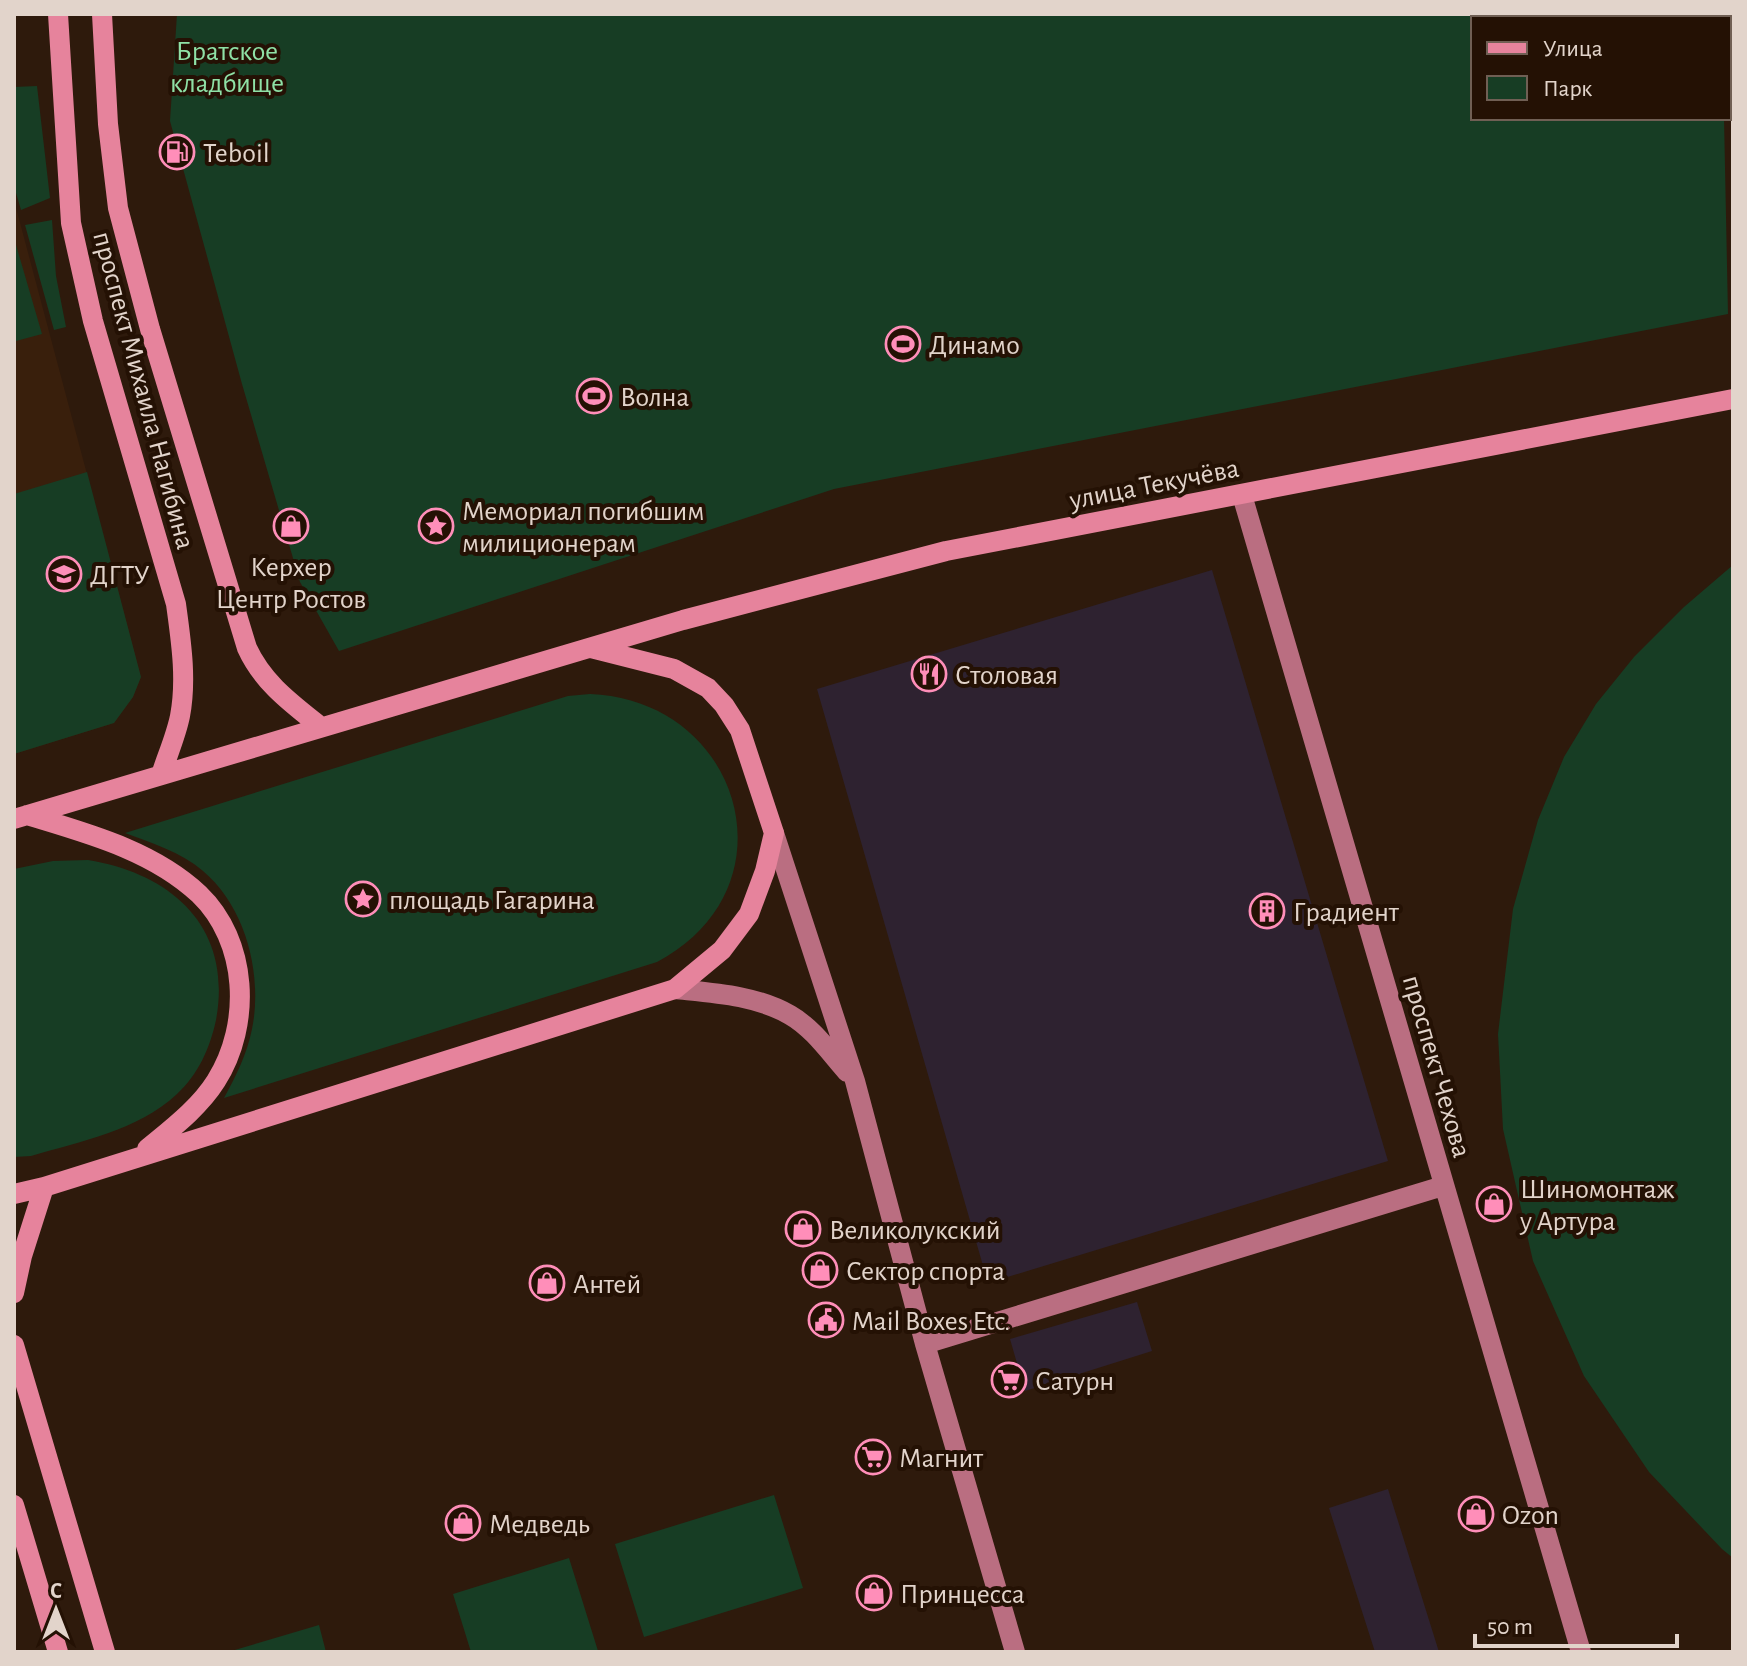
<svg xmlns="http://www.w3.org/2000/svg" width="1747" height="1666" font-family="'Alegreya Sans',sans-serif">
<rect width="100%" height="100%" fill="#2e1a0c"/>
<path fill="#2e2230" d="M1212,570L1388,1161L988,1283L817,689Z
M1137,1302L1152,1351L1025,1391L1010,1339Z
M1388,1489L1439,1652H1440H1375L1329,1508Z"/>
<path fill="#391f0c" d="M14,200L141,677L133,697L114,723L14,754Z"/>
<path fill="#173d24" d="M177,14H1721L1722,18H1473V118H1724L1728,314L834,489L339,651L300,582L242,384L170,121Z
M37,86L50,198L21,210L14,186V87Z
M52,220L56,276L66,327L54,330L25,225Z
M14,238L42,334L16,341L14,333Z
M87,472L141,677L133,697L114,723L14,754V494Z
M1733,565V1558L1722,1549L1649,1472L1584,1376L1533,1261L1503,1129L1498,1034L1513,909L1538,820L1564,757L1596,704L1634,657L1684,607Z
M590,694C742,700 797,888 657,962L224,1098C236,1076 247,1054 252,1029C263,975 246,907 203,871C181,852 152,843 125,833L568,696Z
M88,860C173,874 233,928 216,1020C210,1048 198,1075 177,1094C137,1131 81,1141 31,1156L14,1157V869L53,861Z
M774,1495L803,1588L644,1637L615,1544Z
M569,1558L598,1651L471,1652L453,1594Z
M319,1625L326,1652H228Z"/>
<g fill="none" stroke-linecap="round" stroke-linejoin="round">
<path stroke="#ba6e81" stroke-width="20" d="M1242,495L1581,1652
M774,833L855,1081L925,1344L1015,1652
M675,989C714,993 755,995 790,1015C813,1028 830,1053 847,1072
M925,1344L1443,1186"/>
<path stroke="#e6839c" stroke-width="20" d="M58,14L71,223L93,321L176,604C181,641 187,679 180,716C176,736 167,756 161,775
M102,14L108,124L118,208L150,329L247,648C263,683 291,703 321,727
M27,815C86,833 152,850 199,894C248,941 252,1024 216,1081C199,1108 171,1129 147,1149
M14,819L683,620L946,551L1733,399
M14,1194L44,1187L675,989L722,950L749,914L765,871L774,833L740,730L724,705L708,688L674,669L591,648
M14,1293L22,1256L44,1187
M14,1345L105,1652
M14,1505L58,1652"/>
</g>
<defs>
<g id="fuel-ring" transform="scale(1.8)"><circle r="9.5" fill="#241104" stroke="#ff8eb9" stroke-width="1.5"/><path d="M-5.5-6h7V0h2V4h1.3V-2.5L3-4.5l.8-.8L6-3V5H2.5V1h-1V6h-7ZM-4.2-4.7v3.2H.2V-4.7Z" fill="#ff8eb9"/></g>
<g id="stadium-ring" transform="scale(1.8)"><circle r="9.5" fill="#241104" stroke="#ff8eb9" stroke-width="1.5"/><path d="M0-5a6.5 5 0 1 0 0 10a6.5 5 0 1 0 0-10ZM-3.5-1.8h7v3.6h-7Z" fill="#ff8eb9"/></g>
<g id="shop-ring" transform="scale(1.8)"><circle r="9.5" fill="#241104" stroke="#ff8eb9" stroke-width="1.5"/><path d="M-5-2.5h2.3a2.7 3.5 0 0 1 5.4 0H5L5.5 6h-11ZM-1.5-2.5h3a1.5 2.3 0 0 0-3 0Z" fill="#ff8eb9"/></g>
<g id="sight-ring" transform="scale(1.8)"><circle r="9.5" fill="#241104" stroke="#ff8eb9" stroke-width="1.5"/><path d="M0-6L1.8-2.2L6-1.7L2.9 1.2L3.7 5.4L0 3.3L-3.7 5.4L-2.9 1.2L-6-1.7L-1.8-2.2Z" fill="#ff8eb9"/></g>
<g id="university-ring" transform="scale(1.8)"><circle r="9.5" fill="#241104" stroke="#ff8eb9" stroke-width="1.5"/><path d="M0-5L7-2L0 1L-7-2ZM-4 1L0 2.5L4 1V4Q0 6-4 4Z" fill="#ff8eb9"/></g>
<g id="restaurant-ring" transform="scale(1.8)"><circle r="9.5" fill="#241104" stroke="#ff8eb9" stroke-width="1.5"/><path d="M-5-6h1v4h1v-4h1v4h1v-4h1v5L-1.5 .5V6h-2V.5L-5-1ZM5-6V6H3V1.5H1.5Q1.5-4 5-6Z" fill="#ff8eb9"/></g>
<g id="building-ring" transform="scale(1.8)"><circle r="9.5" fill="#241104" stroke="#ff8eb9" stroke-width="1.5"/><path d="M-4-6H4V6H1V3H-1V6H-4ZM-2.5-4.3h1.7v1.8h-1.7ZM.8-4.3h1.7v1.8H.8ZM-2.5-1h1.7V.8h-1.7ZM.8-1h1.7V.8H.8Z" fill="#ff8eb9"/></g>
<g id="civic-ring" transform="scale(1.8)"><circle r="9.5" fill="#241104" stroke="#ff8eb9" stroke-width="1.5"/><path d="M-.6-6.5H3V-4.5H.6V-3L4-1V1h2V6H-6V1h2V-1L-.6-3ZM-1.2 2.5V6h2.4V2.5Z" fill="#ff8eb9"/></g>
<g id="supermarket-ring" transform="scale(1.8)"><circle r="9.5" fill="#241104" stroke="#ff8eb9" stroke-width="1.5"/><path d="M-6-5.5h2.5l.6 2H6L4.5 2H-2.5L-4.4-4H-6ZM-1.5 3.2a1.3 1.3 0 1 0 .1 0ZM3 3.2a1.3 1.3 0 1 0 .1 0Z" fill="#ff8eb9"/></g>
</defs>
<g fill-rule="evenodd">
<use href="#fuel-ring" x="177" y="152"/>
<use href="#stadium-ring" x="903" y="344"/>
<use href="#stadium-ring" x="594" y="396"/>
<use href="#shop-ring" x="291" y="526"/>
<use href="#sight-ring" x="436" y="526"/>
<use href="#university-ring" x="64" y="574"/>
<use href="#restaurant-ring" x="929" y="674"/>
<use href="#sight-ring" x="363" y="899"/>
<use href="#building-ring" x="1267" y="911"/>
<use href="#shop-ring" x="1494" y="1204"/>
<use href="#shop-ring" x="803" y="1229"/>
<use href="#shop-ring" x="820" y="1270"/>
<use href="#shop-ring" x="547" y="1283"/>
<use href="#civic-ring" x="826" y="1320"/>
<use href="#supermarket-ring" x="1009" y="1380"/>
<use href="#supermarket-ring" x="873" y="1457"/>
<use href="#shop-ring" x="1476" y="1514"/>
<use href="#shop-ring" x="463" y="1523"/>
<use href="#shop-ring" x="874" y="1593"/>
</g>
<g text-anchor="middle" stroke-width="8" stroke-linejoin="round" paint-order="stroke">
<g font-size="28" fill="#8fe1a6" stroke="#241104">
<text x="227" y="60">Братское<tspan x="227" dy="32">кладбище</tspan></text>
</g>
<g font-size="28" fill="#e2d4cb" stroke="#241104" text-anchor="start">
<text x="203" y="162">Teboil</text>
<text x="929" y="354">Динамо</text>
<text x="620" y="406">Волна</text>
<text x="462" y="520">Мемориал погибшим<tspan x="462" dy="32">милиционерам</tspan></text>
<text x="291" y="576" text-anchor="middle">Керхер<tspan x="291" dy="32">Центр Ростов</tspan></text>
<text x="90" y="584">ДГТУ</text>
<text x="955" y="684">Столовая</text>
<text x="389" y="909">площадь Гагарина</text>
<text x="1293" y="921">Градиент</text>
<text x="1520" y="1198">Шиномонтаж<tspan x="1520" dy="32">у Артура</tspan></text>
<text x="829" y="1239">Великолукский</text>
<text x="846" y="1280">Сектор спорта</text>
<text x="573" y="1293">Антей</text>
<text x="852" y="1330">Mail Boxes Etc.</text>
<text x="1035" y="1390">Сатурн</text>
<text x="899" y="1467">Магнит</text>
<text x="1502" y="1524">Ozon</text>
<text x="489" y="1533">Медведь</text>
<text x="900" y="1603">Принцесса</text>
</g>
<g font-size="28" fill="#e2d4cb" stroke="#241104">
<text transform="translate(145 390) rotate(75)" y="10">проспект Михаила Нагибина</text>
<text transform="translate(1154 483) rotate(-11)" y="10">улица Текучёва</text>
<text transform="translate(1438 1066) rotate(74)" y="10">проспект Чехова</text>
</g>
</g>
<rect width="1747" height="1666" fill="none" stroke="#e2d4cb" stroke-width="32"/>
<rect x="1471" y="16" width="260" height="104" fill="#241104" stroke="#705f54" stroke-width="2"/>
<rect x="1487" y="42" width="40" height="12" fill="#e6839c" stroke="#705f54" stroke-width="2"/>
<text x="1543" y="56" font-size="24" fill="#e2d4cb">Улица</text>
<rect x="1487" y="76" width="40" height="24" fill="#173d24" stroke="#705f54" stroke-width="2"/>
<text x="1543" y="96" font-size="24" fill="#e2d4cb">Парк</text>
<g transform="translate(56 1610)" stroke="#241104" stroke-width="6" paint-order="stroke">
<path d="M0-6L14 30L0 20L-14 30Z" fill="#e2d4cb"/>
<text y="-12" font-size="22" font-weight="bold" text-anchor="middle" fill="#e2d4cb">С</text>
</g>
<path d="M1475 1634v12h202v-12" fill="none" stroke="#e2d4cb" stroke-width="4"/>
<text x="1487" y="1634" font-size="24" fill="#e2d4cb" stroke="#241104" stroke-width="6" paint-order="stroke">50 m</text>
</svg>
